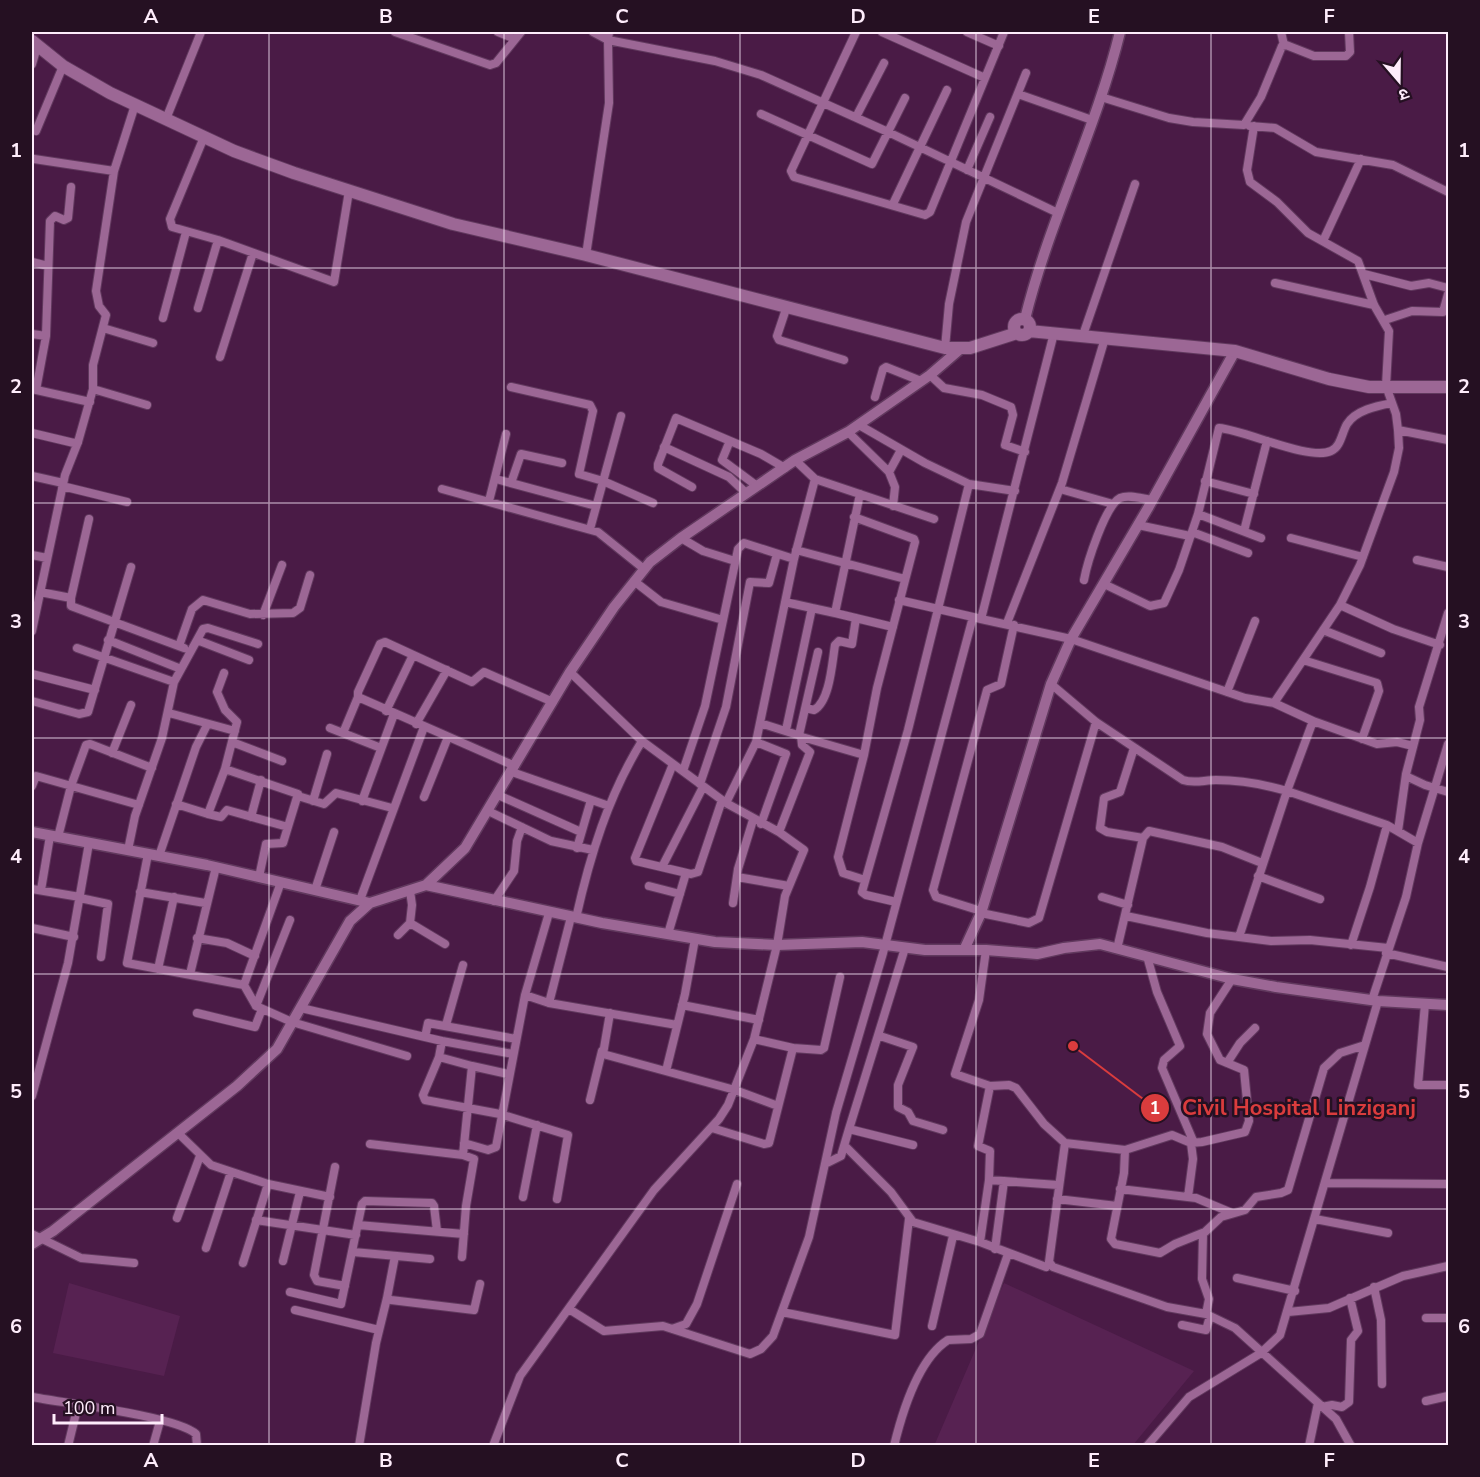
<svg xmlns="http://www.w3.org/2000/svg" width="1480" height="1477" font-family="'Nunito Sans','Noto Sans Devanagari',sans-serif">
<rect width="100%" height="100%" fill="#4a1b46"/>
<path fill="#572252" d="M69,1283L180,1316L164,1376L53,1353Z
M1004,1283L1194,1371L1133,1445L934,1446Z"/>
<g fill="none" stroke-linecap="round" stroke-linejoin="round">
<g stroke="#61395e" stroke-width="10">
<path id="minor" d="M395,32L490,65L496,63L521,32
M498,32L515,39
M609,32L608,40L715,61L761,75L888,132L1058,213
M856,32L791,171L794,177L925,215L930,212L1004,32
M882,32L985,78
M967,32L999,46
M1281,32L1284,45
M32,64L37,47
M1018,94L1092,120
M1101,97L1169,118L1193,122L1244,125L1261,97L1282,46L1286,45L1314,56H1346L1350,52L1349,32
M761,114L872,164L905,98
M856,117L884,63
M166,119L201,32
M1250,126L1275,128L1316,152L1393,165L1448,192
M36,131L63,66
M204,137L170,219L172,227L218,240L334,282L349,191
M34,159L114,171
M967,170L990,117
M893,204L947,90
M1323,241L1361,159
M586,255L609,103L608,40L593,32
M32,262L48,266
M1364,274L1411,286L1429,283L1448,288
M1275,283L1374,305
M787,306L777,336L779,340L844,360
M198,308L218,240
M163,318L186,232
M1385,320L1412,311L1443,312L1448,294
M103,328L153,343
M32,334L46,336
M1083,335L1135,184
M945,348L949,304L966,222L1026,73
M220,357L253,253
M930,375L944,388L982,395L1011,407L1013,415L1005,445L1025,452
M511,387L590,405L593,411L579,474L603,481L653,503
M32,389L90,402
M93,389L147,405
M36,390L46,336L50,221L55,216L64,220L68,218L71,187
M875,397L883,369L886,367L921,381
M859,425L925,463L969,484L1015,491
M1398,430L1448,440
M848,432L889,472
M32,433L74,443L78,442
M729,443L722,460L757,486
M664,447L729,477L746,493
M795,460L815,479L934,519
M32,476L63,483
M496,479L596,506
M1205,481L1254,494
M511,483L521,454L562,463
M62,486L127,502
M692,487L658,468V464L676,418L761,454L785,468
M442,489L598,532L644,569
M1060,489L1113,504
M489,501L506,434
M893,506L895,487L889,472L901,450
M1198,514L1261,538
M854,517L914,539L915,542L877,688L864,755L838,857L843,873L865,880
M1138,525L1190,536
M590,529L621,416
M1244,531L1267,441
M1192,532L1248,553
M681,538L703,551L735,561
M1291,538L1363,557
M796,550L905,579
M32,555L47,558
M1417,560L1448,567
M1084,580C1087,563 1105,506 1120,498C1129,494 1143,499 1153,500
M634,581L661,602L723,620
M1104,584L1150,606L1164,603L1179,570L1198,514L1219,428C1245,430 1309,461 1331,451C1341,447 1342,432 1347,424C1356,410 1377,406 1392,403
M40,592L71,598L89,519
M71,598V606L184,648
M899,600L973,617
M785,602L812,608
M1340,605L1393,629L1440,645
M835,613L893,627
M263,615L282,565
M981,619L1071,639L1245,698L1274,703L1340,605L1360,565L1394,472L1399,448L1398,430L1396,414L1386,386L1389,331L1374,305L1358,261L1308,233L1277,202L1250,182L1247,170L1254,126
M1007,623L1062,483L1105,338
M1323,630L1381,653
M32,631L65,475L78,442L93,389V365L106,315L99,306L96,291L114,171L135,105
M108,640L181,669
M197,640L249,660
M179,646L192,609L203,600L250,614L293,613L300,608L310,575
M77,648L174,682
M1303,660L1377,683L1379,691L1362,739
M32,674L95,690
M1051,684L1096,722L1183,780C1194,784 1204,780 1216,780C1241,780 1263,784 1287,791L1313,721L1274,703
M1227,692L1255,621
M32,701L79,714L88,712L131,567
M806,708L814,710C830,701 832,663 835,645L839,641L852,644L856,618
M386,711L413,655
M169,713L235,731
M1313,721L1377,744L1397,742L1413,746
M760,723L801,736L802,745L810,752L779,832
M416,724L447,670
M330,728L381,748
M786,730L812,608L835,613L860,494
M343,733L358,697
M799,735L818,652
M802,737L864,755
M232,742L282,761
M756,742L786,754L761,824
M1134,748L1120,792L1104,798L1100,828L1107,832L1143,838
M112,753L131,705
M673,764L635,858L636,861L691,874L698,872L722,800
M515,766L358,697V692L380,644L385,642L472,682L484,672L553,702
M225,769L298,794L283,843L266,844L259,877
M683,771L705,706L738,549L744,543L794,559
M512,772L609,806
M1408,777L1425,785L1448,792
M700,784L726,707L750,582L769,583L777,554
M32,786L36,776L139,805
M498,795L581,832
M298,796L324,804L336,793L392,808
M424,797L448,737
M313,801L327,754
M362,801L394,714
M726,803L756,742L794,559L815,479
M176,804L208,814L225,769L237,722L225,710L217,692L224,673
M488,811L551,841L593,850
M208,814L221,817L227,810L288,827
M251,817L261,780
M1398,831L1406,774L1420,720L1419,707L1448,613
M58,837L71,786L86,745L90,744L152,768
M577,848L591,800
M128,850L135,816L162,738L174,682L203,629L208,628L258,644
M148,854L127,963L244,985L256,1006L292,1022L407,1056
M159,856L196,747L207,725
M662,867L703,787
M1258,876L1320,899
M737,877L789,886
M649,886L680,894
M32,889L80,897
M41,890L50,836
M315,890L334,832
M410,891L412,905L410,923L445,944
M140,892L205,903
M1102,897L1128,905
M80,898L108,904L101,957
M360,900L424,727
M494,901L514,871L517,841L522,827
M896,902L866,895L862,892L908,730L969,484
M733,903L738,869L753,820
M981,911L936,897L933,890L987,690L1001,684L1014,625
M981,913L1029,923L1039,918L1096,722
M1126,916L1207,933L1271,941L1310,940L1388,948
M576,918C590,856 608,796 642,741
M32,928L74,937
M668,934L686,873
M398,935L410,923
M1239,937L1287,791L1387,825L1418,843
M197,938L227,943L255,956
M1351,945L1370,887L1387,825
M905,948L849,1129L913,1145
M1117,949L1143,838L1149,831L1222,847L1262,863
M986,950L979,1000L955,1074L990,1086L978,1146L990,1151L989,1180
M1386,953L1448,967
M1147,956L1157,992L1180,1046L1164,1060L1162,1068L1194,1143
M158,969L174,897
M190,974L216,867
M1232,979L1210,1013L1207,1034L1220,1060L1244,1070L1249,1121L1245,1132L1202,1142L1191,1143L1172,1135L1125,1150L1065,1143L1049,1262L1053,1267L1167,1307L1206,1314L1235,1328L1336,1419L1351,1446
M244,985L281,882
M525,995L549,1003L677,1025
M1372,1000L1406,897L1418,843L1448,744
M549,1003L571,917
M1425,1004L1418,1085H1448
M682,1005L759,1020
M256,1006L290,920
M301,1008L442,1041L513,1054
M197,1013L255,1027L262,1009
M610,1013L603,1054L735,1090L778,1106
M446,1025L463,965
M880,1036L913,1047L898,1085V1107L908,1112L913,1121L943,1130
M425,1037L428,1023L516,1039
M754,1039L793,1048L821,1050L824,1048L840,977
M442,1041L439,1057L472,1066L463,1155L474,1159L466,1206L462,1257
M439,1057L423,1095L425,1100L500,1114L568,1135L557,1199
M1227,1063L1240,1043L1255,1028
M472,1066L508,1074
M666,1071L685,994L695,939
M990,1086L1009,1085L1016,1088L1044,1124L1065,1143
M32,1096L68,963L89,843
M590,1100L602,1051
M712,1128L764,1144L769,1143L793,1048
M178,1133L211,1165L268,1184L330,1197
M464,1143L488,1150L496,1147L525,995L549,913
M370,1144L463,1155
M845,1146L891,1192L913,1222L980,1242L1046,1267
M1125,1150L1124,1173L1111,1239L1115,1244L1160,1253L1175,1244L1205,1232L1221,1217L1245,1210L1256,1197L1281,1193L1288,1190L1324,1068L1340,1053L1365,1045
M825,1164L841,1156L849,1129
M335,1167L314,1275L317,1281L345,1286
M1326,1183L1448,1184
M1120,1189L1196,1198L1232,1213
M523,1197L537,1125
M1188,1197L1193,1159L1191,1143
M1057,1199L1117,1206
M177,1218L200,1156
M1315,1219L1388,1233
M256,1220L356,1235
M358,1225L464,1234
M1203,1233L1202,1279L1209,1299L1206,1314
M32,1234L81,1258L134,1263
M980,1242L989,1180L1058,1185
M206,1248L231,1172
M995,1249L1004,1181
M353,1252L430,1259
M395,1256L387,1298L391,1300L474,1310L480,1284
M283,1261L300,1192
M243,1263L268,1184
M1237,1278L1295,1291
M1374,1287L1381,1320L1382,1384
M290,1292L341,1304L362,1204L365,1201L432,1203L434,1206L437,1231
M569,1309L604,1331L663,1326L750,1354L761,1349L773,1336L809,1237L836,1113L883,953L973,617L981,619L1054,333
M295,1310L379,1330
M782,1312L895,1335L909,1219
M1288,1312L1329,1308L1403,1276L1448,1266
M1426,1318H1448
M1182,1325L1206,1330L1210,1316
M932,1326L953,1236
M672,1329L686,1324L697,1304L737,1184
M32,1397C63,1403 176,1416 196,1434L197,1446
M1426,1401L1448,1396
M1322,1407L1332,1405L1342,1407L1349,1402L1351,1340L1358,1331L1350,1298
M68,1446L78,1405
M153,1446L160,1421
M359,1446L376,1343L387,1298
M493,1446L520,1376L654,1190L719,1119L728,1105L754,1039L777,945L785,896L804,850L779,832L726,803L642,741L570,672
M894,1446C902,1413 918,1359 948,1340L971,1339L980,1334L1008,1254
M1147,1446L1189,1397L1261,1353L1280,1335L1378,1001
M1309,1446L1318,1403"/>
</g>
<g stroke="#61395e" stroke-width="13">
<path id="tertiary" d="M1025,319C1049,221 1096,130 1120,32
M32,832L207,865L370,903
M426,885L602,923L715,942L777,945L862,942L925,950H986L1037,954L1064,948L1100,944L1232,979L1276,987L1378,1001L1448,1005
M964,950L981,913L1051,684L1071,639L1148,508L1235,351
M32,1244L53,1231L237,1086L277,1049L350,921L370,903L426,885L465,848L570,672L614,607L650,562L681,538L795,460L848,432L930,375L959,350"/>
</g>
<g stroke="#61395e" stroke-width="14">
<path id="secondary" d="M32,41L63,66L110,93L234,151L294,173L453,224L586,255L945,348H970L1017,333
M1014 327a8 8 0 1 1 16 0a8 8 0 1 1-16 0Z
M1029,331L1235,351L1329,379L1369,387H1448"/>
</g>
<use href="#minor" stroke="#9c6795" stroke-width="8"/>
<use href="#tertiary" stroke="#9c6795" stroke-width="10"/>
<use href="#secondary" stroke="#9c6795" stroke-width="12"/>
</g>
<path fill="none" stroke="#feecfb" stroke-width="1.5" stroke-opacity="0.55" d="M269,32V1446M504,32V1446M740,32V1446M976,32V1446M1211,32V1446M32,268H1448M32,503H1448M32,738H1448M32,974H1448M32,1209H1448"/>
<path fill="none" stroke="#da3c3d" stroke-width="2" d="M1073 1046L1155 1108"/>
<g fill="#da3c3d" stroke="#251022" stroke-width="2">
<circle cx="1073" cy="1046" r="6"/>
<circle cx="1155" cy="1108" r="15"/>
</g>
<g font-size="18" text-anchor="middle" font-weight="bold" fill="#fff">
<text x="1155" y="1114">1</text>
</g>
<g font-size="22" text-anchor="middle" font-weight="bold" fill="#da3c3d" stroke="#251022" stroke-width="5" stroke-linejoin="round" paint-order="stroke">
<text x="1299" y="1115">Civil Hospital Linziganj</text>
</g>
<rect width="1480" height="1477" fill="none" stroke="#251022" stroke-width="66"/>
<g transform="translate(1399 81) rotate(160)" stroke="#251022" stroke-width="4.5" paint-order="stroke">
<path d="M0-4.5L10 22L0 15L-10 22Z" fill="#feecfb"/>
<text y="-9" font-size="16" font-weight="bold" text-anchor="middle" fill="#feecfb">उ</text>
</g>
<path d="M54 1414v9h108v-9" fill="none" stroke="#feecfb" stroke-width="3"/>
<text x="63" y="1414" font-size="18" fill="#feecfb" stroke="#251022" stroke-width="4.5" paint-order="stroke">100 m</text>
<rect x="33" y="33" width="1414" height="1411" fill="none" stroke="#feecfb" stroke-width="2"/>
<g font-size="20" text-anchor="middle" font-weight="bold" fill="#feecfb">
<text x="151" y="23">A</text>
<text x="386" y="23">B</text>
<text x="622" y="23">C</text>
<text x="858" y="23">D</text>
<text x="1094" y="23">E</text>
<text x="1329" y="23">F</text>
<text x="16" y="157">1</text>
<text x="1464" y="157">1</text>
<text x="16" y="393">2</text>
<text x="1464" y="393">2</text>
<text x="16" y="628">3</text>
<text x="1464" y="628">3</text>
<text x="16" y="863">4</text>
<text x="1464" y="863">4</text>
<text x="16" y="1098">5</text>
<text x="1464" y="1098">5</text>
<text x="16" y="1333">6</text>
<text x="1464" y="1333">6</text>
<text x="151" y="1467">A</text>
<text x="386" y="1467">B</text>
<text x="622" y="1467">C</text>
<text x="858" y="1467">D</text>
<text x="1094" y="1467">E</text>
<text x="1329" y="1467">F</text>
</g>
</svg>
